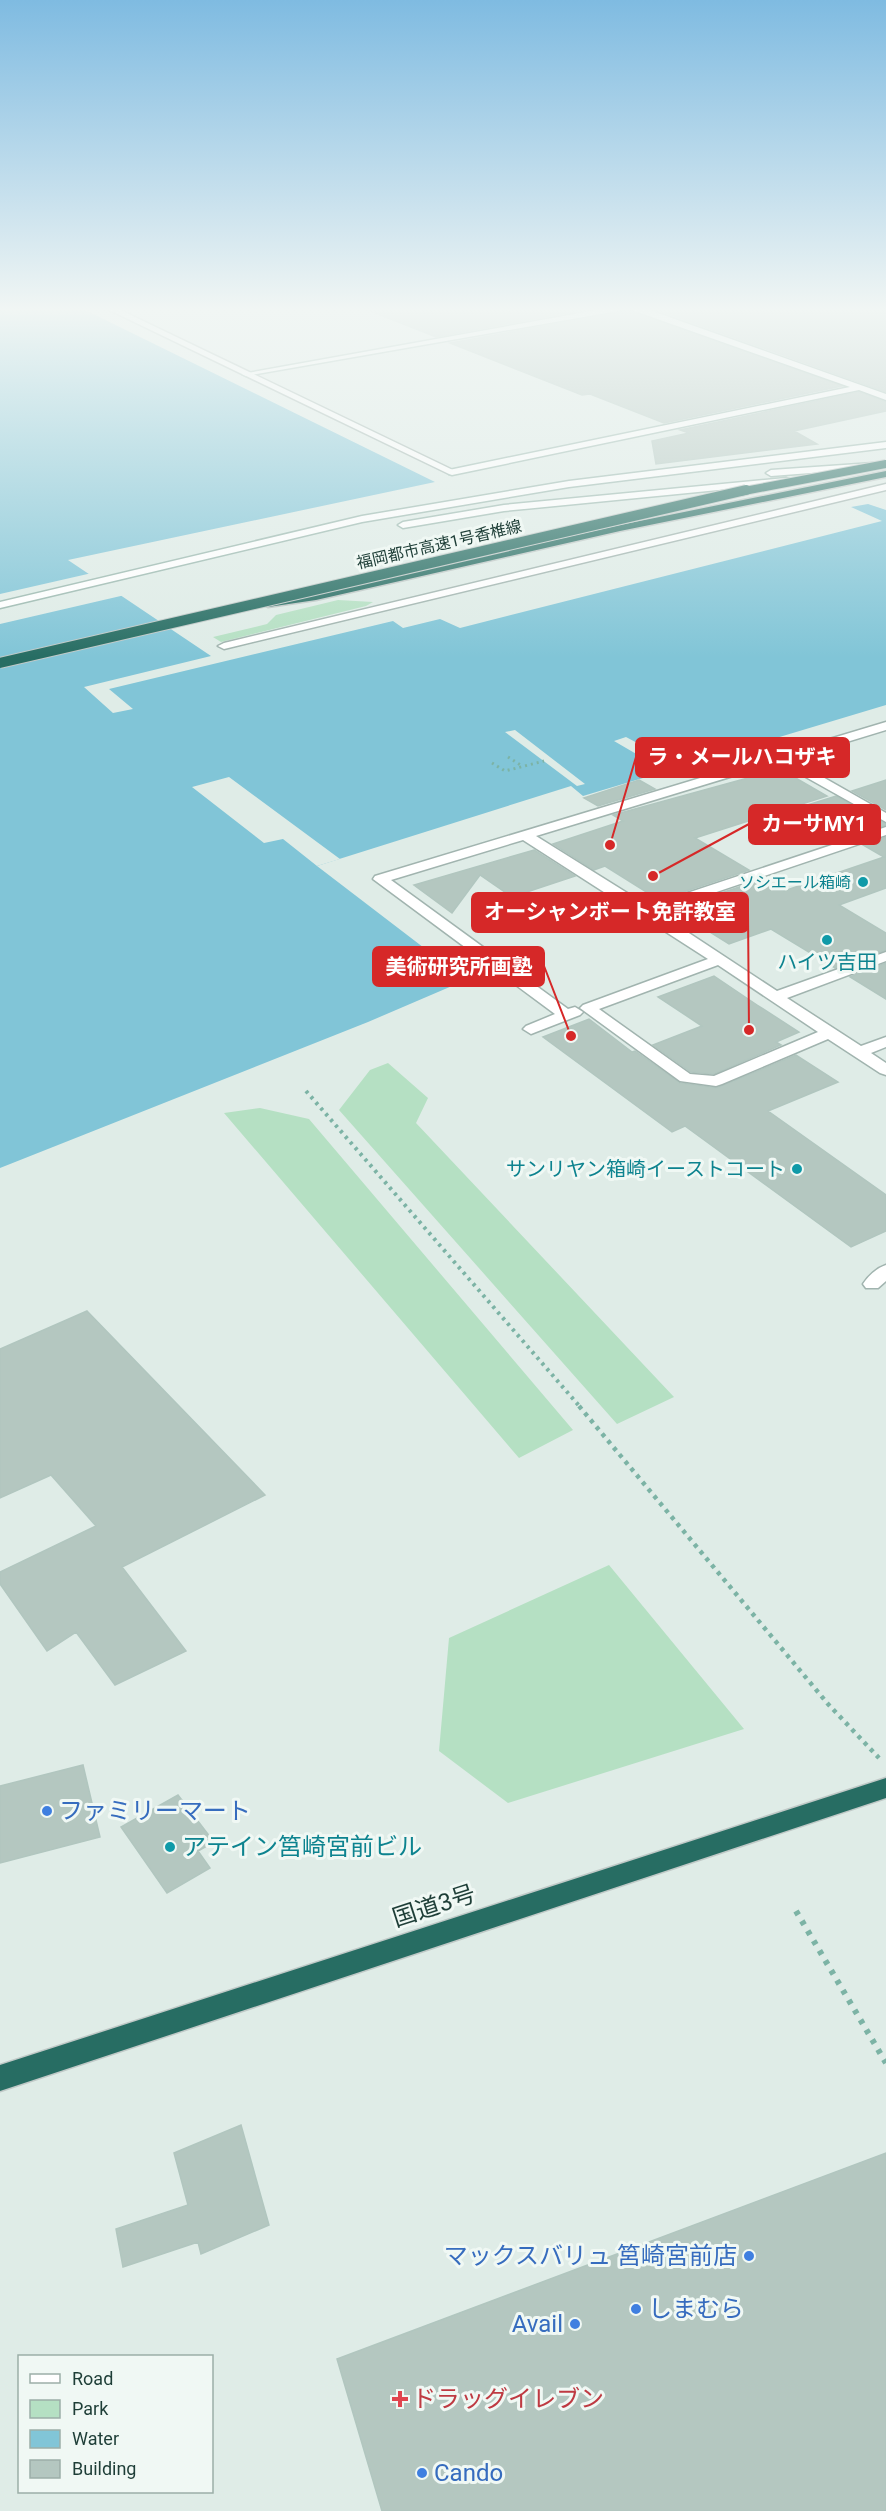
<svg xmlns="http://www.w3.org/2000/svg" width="886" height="2511" font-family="Roboto,'Noto Sans JP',sans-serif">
<rect width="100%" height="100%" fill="#dfece7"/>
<path fill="#b5e0c3" d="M338,600L373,602L366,606L221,642L213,637L267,624L276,615Z
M388,1063L428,1098L416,1123L674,1397L617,1424L339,1110L370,1070Z
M260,1108L309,1119L573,1430L519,1458L224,1113Z
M609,1565L744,1729L508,1803L439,1751L449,1638Z"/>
<path fill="#81c5d7" d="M0,306H77L435,482L68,560L211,656L84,687L113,713L133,709L109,689L393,621L403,628L440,619L460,628L882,521L851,507L868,504L886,510V705L583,796L571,786L317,866L466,980L368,1022L0,1168Z"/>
<path fill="#dfece7" d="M92,573L125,595L0,624V594Z
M515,730L585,784L577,786L505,732Z
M626,737L671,761L657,766L614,741Z
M229,777L340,859L317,866L283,839L264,843L192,787Z"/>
<path fill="#b4c7c0" stroke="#b1c6bf" stroke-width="1.5" d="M364,306H604L436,337L363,308Z
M646,306H886V392Z
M629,311L842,386L664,423L590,394L582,395L450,343Z
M859,392L886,402V411L794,431L817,444L656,464L652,441L689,433L680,430Z
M780,769L827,796L695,838L749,870L659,900L605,866L594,870L553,844L623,821L613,815Z
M639,780L655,789L598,806L584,798Z
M886,780V810L852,791Z
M836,796L886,824V825L849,837L798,808Z
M886,837V888L839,905L886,933V950L835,968L771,929L729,944L673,909L763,879L784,891L884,857L863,845Z
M534,850L575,876L512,897L480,875L452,913L414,885Z
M886,963V999L850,977Z
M714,976L757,1005L799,1032L776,1042L781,1045L714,1074L691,1072L653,1045L702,1026L658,997Z
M589,1019L632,1052L635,1051L680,1083L717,1088L796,1055L838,1082L768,1111L886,1195V1231L851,1247L685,1126L672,1132L543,1037Z
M87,1311L265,1495L122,1567L186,1651L115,1685L76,1632L47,1651L0,1584V1572L96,1526L51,1475L0,1498V1349Z
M83,1765L100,1837L0,1863V1786Z
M178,1795L214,1842L198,1851L210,1868L167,1893L121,1827Z
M241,2125L269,2225L201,2254L198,2242L123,2267L116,2229L188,2205L174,2153Z
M886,2153V2511H382L337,2359Z"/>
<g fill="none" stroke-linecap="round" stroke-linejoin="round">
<g stroke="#a1b4af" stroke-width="3">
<path id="street" d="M101,306H112L457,472L449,474Z
M886,484V490L224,649L218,646L224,643Z
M886,722V730L791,759L886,813V822L779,762L536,836L648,906L886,827V835L657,912L777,991L886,952V961L787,998L861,1046L886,1037V1047L871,1053L886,1063V1075L880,1073L828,1039L722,1084L716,1086L680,1081L580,1008L583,1005L708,959L523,840L391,880L568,1009L575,1007L583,1012L580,1015L536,1032L531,1034L523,1029L526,1026L555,1014L373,879L375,876ZM718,965L818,1032L714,1076L690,1074L599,1009Z
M886,1265V1281L878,1288H866L863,1284C868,1276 877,1268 886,1265Z"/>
</g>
<g stroke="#9cb9b0" stroke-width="3">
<path id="secondary" d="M619,306H638L886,394V400L859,390L452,475L449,474V470L850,387L629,309L246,376L242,374Z
M886,442V448L569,487L362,522L0,608V602L362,516L569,481Z
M873,463L876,464V468L771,476L766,473L771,470Z
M786,478L789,479V483L504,511L403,528L398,525L403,522L504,505Z"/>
</g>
<g stroke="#c0c9c7" stroke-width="3">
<path id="highway" d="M886,471V477L620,531L316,600L268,607L263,604L268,601L316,594L620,525Z
M886,1778V1798L0,2091V2065Z"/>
</g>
<path stroke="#7cb3a5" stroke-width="3" stroke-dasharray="2 4" stroke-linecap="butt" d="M508,757L522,766
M492,763L505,771L544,761"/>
<path stroke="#7cb3a5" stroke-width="4" stroke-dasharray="3 4.5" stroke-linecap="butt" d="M306,1091L581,1408"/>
<path stroke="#7cb3a5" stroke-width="4.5" stroke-dasharray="4 5" stroke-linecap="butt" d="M579,1406L828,1704L879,1758"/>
<path stroke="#7cb3a5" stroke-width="6" stroke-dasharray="4.5 7" stroke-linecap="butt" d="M796,1911L886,2063"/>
<use href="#street" fill="#fff" fill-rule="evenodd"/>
<use href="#secondary" fill="#fff" fill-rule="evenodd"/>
<use href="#highway" fill="#276d63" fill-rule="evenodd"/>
<g stroke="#c0c9c7" stroke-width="10" stroke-linecap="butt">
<path id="highway-bridge-far1" d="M739,492L886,464"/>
</g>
<g stroke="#c0c9c7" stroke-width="12" stroke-linecap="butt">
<path id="highway-bridge" d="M0,663L746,490"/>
</g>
<use href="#highway-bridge-far1" stroke="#276d63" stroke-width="8"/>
<use href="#highway-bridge" stroke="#276d63" stroke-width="10"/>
</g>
<linearGradient id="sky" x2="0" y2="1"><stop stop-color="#7fbbe1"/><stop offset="0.47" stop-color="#f1f6f4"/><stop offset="1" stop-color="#f1f6f4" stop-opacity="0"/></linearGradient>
<rect width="886" height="658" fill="url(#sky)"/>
<g fill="#0f9aa8" stroke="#f0f8f4" stroke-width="2">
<circle cx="863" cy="882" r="6"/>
<circle cx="827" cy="940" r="6"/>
<circle cx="797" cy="1169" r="6"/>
<circle cx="170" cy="1847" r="6"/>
</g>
<g fill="#3f7fe0" stroke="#f0f8f4" stroke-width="2">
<circle cx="47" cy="1811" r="6"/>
<circle cx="749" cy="2256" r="6"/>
<circle cx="636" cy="2309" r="6"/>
<circle cx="575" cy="2324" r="6"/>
<circle cx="422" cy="2473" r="6"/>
</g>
<path fill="#e0444e" stroke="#f0f8f4" stroke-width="2" d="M397 2390h6v6h6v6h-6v6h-6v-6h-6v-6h6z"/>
<g text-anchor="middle" stroke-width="6" stroke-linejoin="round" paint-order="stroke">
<g font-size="16" fill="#1e3e37" stroke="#f0f8f4">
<text transform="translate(439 544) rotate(-13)" y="6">福岡都市高速1号香椎線</text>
</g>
<g font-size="16" fill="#0d838f" stroke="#f0f8f4" text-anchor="end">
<text x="851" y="888">ソシエール箱崎</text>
</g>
<g font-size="20" fill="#0d838f" stroke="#f0f8f4">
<text x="827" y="969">ハイツ吉田</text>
<text x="785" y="1176" text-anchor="end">サンリヤン箱崎イーストコート</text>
</g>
<g font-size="24" fill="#366cbe" stroke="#f0f8f4" text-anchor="start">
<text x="59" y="1819">ファミリーマート</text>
<text x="737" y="2264" text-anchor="end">マックスバリュ 筥崎宮前店</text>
<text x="648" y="2317">しまむら</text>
<text x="563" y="2332" text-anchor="end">Avail</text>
<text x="434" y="2481">Cando</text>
</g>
<g font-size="24" fill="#0d838f" stroke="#f0f8f4" text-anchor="start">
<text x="182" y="1855">アテイン筥崎宮前ビル</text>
</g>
<g font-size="24" fill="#1e3e37" stroke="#f0f8f4">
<text transform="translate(434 1906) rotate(-18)" y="8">国道3号</text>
</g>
<g font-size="24" fill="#be3a42" stroke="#f0f8f4" text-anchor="start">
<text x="412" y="2407">ドラッグイレブン</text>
</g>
</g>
<path fill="none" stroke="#d62828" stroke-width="2" d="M610 845L636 757M653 876L749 824M749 1030L748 912M571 1036L544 966"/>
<g fill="#d62828" stroke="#f0f8f4" stroke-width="2">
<circle cx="610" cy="845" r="6"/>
<circle cx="653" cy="876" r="6"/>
<circle cx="749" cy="1030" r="6"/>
<circle cx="571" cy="1036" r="6"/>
</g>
<g fill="#d62828" stroke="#d62828" stroke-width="2">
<rect x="636" y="738" width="213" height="39" rx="6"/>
<rect x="749" y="805" width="131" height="39" rx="6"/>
<rect x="472" y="893" width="276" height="39" rx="6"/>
<rect x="373" y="947" width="171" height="39" rx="6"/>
</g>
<g font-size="21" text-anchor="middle" font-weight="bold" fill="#fff">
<text x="742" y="764">ラ・メールハコザキ</text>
<text x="814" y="831">カーサMY1</text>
<text x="610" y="919">オーシャンボート免許教室</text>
<text x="459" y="974">美術研究所画塾</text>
</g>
<rect x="18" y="2355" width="195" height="138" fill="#f0f8f4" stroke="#9caea8" stroke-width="1.5"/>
<rect x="30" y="2374" width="30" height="9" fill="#ffffff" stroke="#9caea8" stroke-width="1.5"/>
<text x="72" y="2385" font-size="18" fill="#1e3e37">Road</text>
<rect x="30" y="2400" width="30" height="18" fill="#b5e0c3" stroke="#9caea8" stroke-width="1.5"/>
<text x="72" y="2415" font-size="18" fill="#1e3e37">Park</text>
<rect x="30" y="2430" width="30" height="18" fill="#81c5d7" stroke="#9caea8" stroke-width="1.5"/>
<text x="72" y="2445" font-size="18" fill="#1e3e37">Water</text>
<rect x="30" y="2460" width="30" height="18" fill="#b4c7c0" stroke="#9caea8" stroke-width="1.5"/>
<text x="72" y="2475" font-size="18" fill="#1e3e37">Building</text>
</svg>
